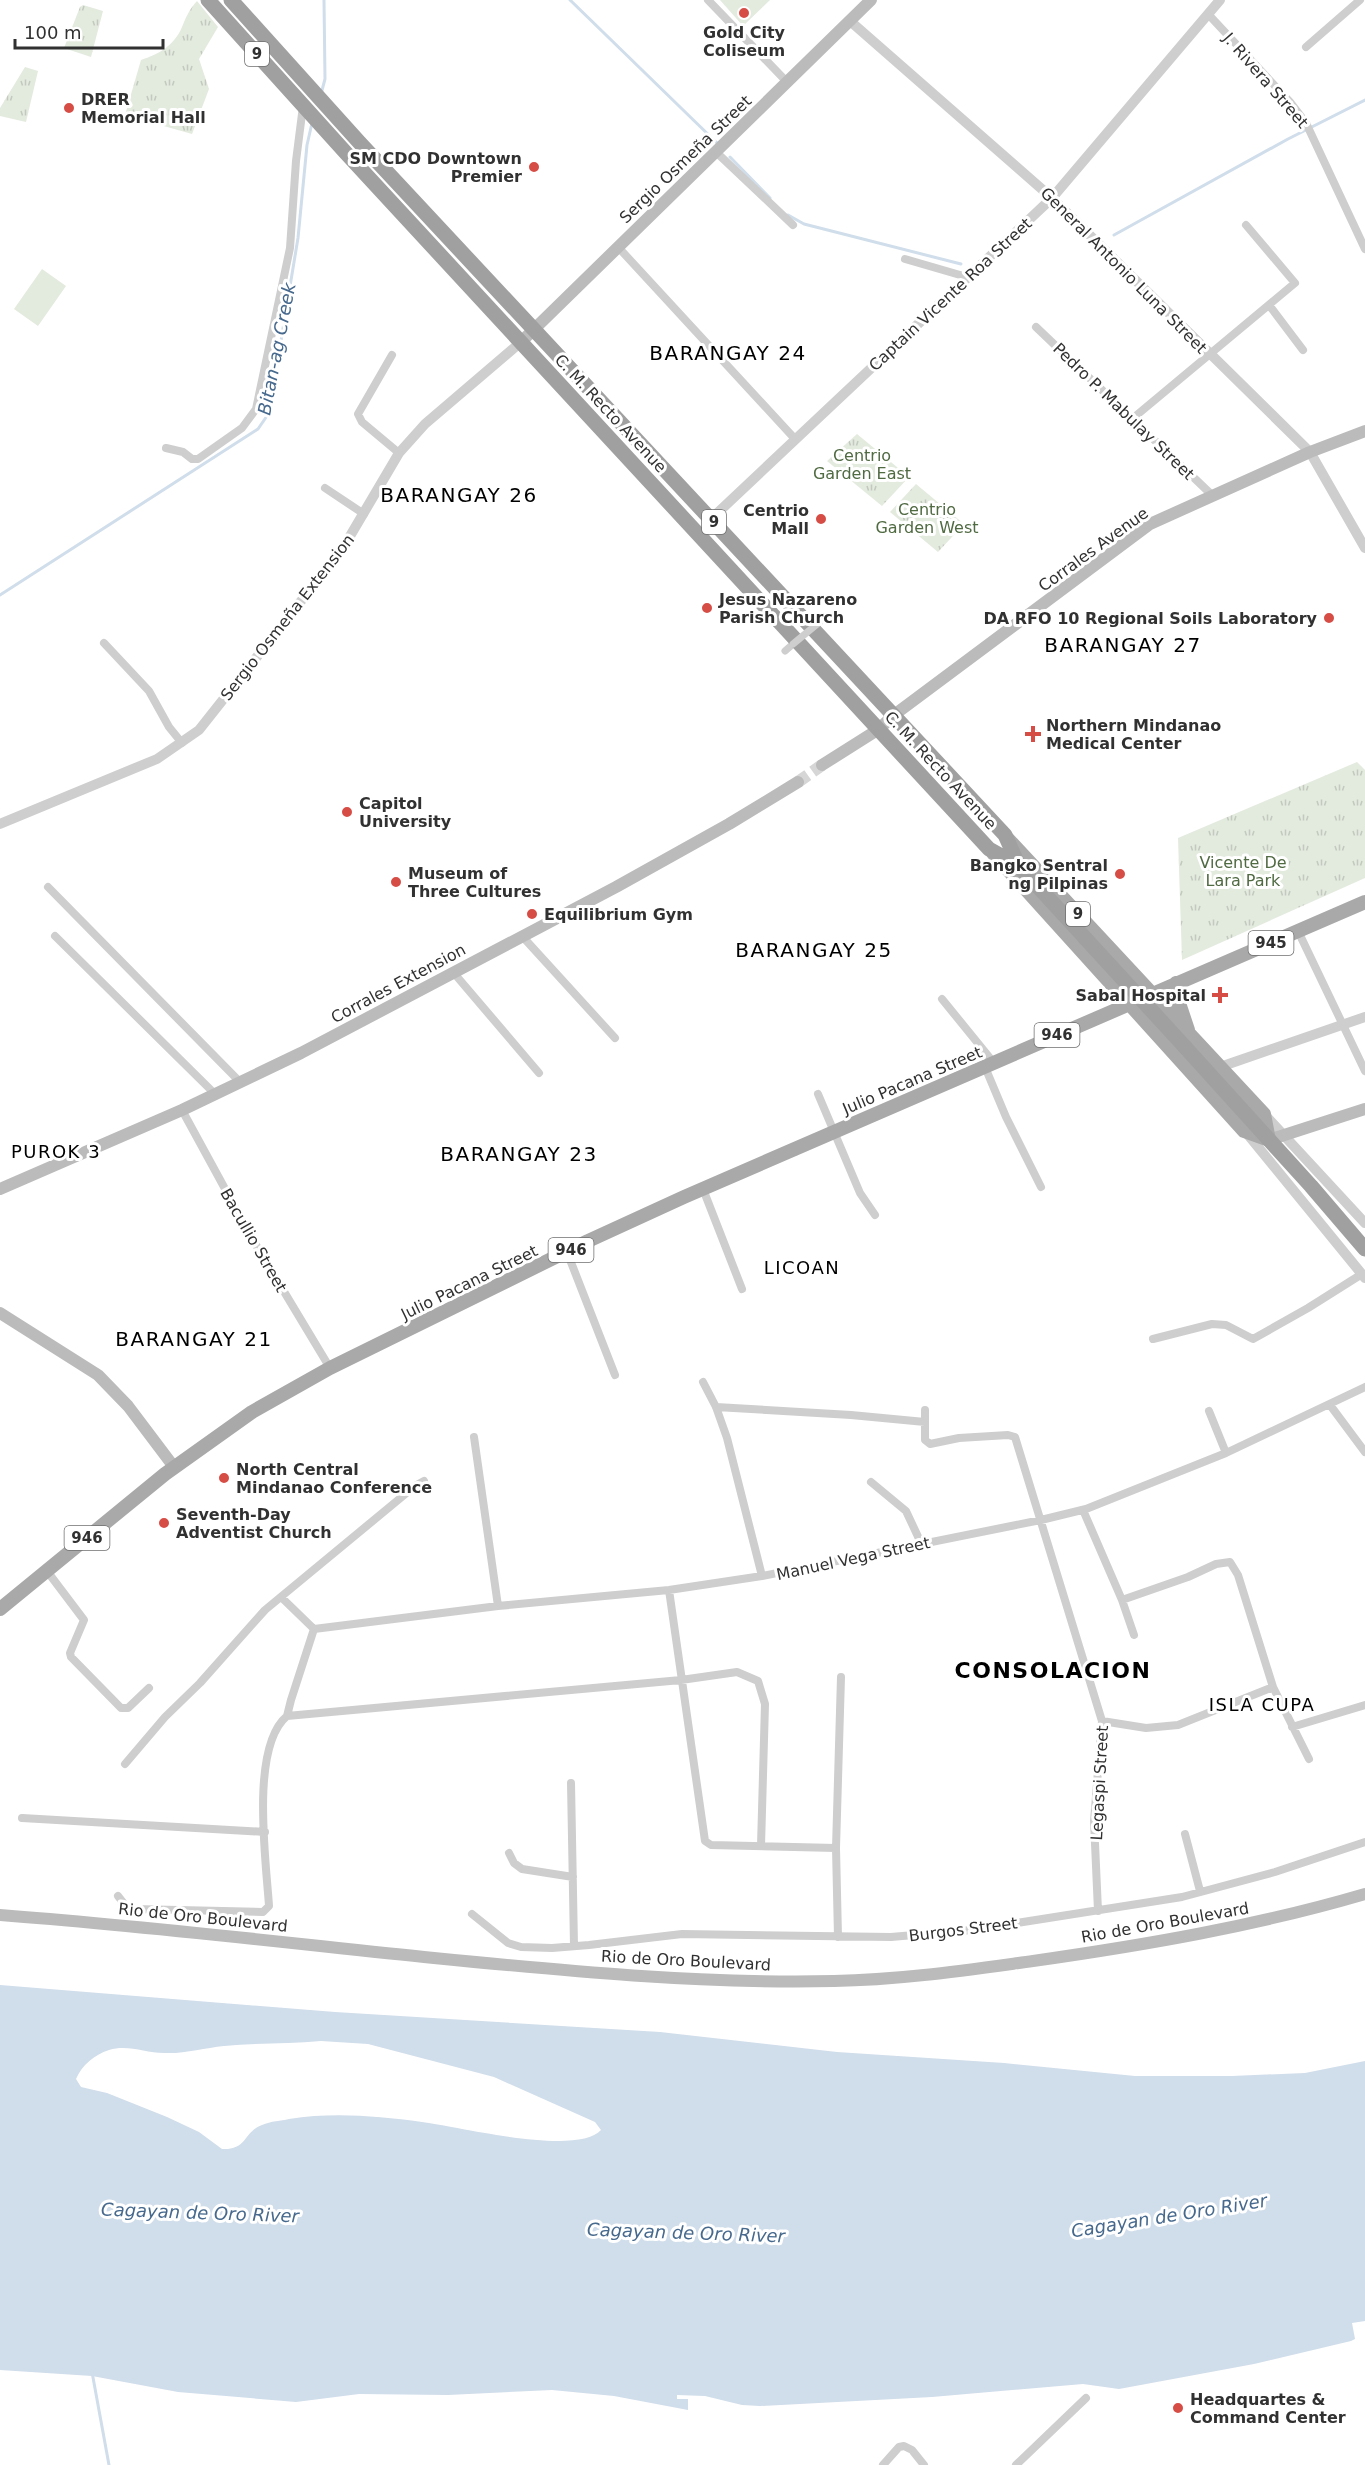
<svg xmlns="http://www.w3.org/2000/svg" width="1365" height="2465" font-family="'DejaVu Sans',sans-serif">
<defs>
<pattern id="park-tufts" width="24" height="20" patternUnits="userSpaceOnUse" patternTransform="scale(1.5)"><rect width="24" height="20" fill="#e3eade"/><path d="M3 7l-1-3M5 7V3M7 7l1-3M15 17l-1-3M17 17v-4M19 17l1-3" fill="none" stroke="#c3c9bf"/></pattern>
</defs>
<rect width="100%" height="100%" fill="#fff"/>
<path fill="#e3eade" d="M720,0H770L743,26Z
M42,269L66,286L38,326L14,309Z"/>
<path fill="url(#park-tufts)" d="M197,1L218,27L199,59L209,89L192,134L125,115L141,60C159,54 174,46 182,27C186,17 189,10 197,1Z
M83,5L103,11L91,57L64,48L80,7Z
M25,67L38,71L26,122L0,116V108Z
M857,434L909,477L882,506L827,461Z
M916,484L964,524L938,552L890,512Z
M1357,762L1365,770V878L1182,960L1178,838Z"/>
<path fill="#d0ddea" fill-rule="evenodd" d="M0,1985L335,2012L660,2032L837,2052L1004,2063L1135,2076H1232L1305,2073L1365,2061V2321L1352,2323L1355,2339L1351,2341L1254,2364L1119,2389L1083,2384L932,2397L760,2406L742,2405L705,2396L677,2395V2399H688V2410L614,2396L552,2390L448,2395L359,2394L296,2402L178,2392L92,2376L0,2370ZM321,2041L368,2044L494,2077L595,2122L601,2130C577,2157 456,2126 422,2122C377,2116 334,2112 289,2119C281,2121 271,2121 262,2125C243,2132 248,2150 222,2149L199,2132L167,2117L107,2093L81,2087L76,2079C82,2065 94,2055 109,2050C128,2044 145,2053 164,2053C184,2054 204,2048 224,2046C256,2043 289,2044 321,2041Z"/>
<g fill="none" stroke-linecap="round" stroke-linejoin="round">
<path stroke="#d0ddea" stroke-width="3" d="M570,0L717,143
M321,94L325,79L324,0
M730,157L770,198
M788,215L804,224L961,264
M1114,235L1288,139L1365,100
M0,595L258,429L269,413L298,238L307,145L312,123
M92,2372L109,2465"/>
<path stroke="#d6d6d6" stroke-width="12" stroke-dasharray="12 6" stroke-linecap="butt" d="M798,782L822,765"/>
<path stroke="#cecece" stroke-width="7" d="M785,651L793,644"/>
<path stroke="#cecece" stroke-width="8" d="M708,0L787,82
M1208,14L1290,102L1306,123L1365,249
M1306,47L1360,0
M716,152L793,225
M618,247L795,439
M905,259L967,277
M1269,305L1303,350
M1036,327L1213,496
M392,355L358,414L362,422L399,453
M1132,419L1295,283L1246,225
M166,448L183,452L192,459H198L242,428L256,409L290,248L296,161L303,106
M325,488L364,514
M104,643L149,691L169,727L182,743
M48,887L240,1082
M1298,931L1365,1071
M55,936L215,1094
M522,936L615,1038
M453,972L539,1073
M942,999L994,1063
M985,1067L1006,1117L1041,1187
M818,1094L860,1193L875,1215
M182,1110L253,1240L330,1368
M703,1189L742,1289
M567,1252L615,1375
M1153,1339L1212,1324L1226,1325L1253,1339L1308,1308L1362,1274
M703,1382L716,1407L727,1438L762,1576
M1330,1405L1365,1452
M716,1407L851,1415L925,1422
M925,1410V1440L930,1444L959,1438L1008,1435L1015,1437L1102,1721L1094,1821L1098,1911
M1209,1411L1226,1453
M474,1437L498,1606
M871,1482L906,1511L921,1543
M1083,1510L1122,1600L1134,1635
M47,1571L84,1620L70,1653L71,1657L121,1708H128L149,1688
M669,1590L705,1841L711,1845L836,1848
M281,1597L314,1629
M1122,1600L1188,1577L1216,1564L1230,1562L1238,1575L1273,1687L1309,1759
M314,1629L498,1606L669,1590L762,1576L1041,1520L1086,1509L1226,1453L1365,1387
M314,1629L291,1700L287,1716L681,1680L737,1672L758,1681L765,1704L761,1846
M1102,1721L1146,1728L1178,1725L1273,1687
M1292,1727L1365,1705
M125,1764L165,1717L200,1683L265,1610L415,1486L424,1481
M571,1783L574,1946
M22,1818L265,1832
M1185,1834L1200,1891
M509,1853L514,1863L522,1869L573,1877
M118,1896L125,1905L134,1909L263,1912L269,1906C266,1860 250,1747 287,1716
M472,1914L508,1943L521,1947L552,1948L589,1945L682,1934L891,1937L972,1930L1182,1897L1275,1872L1365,1842
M838,1937L836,1848L841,1677
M883,2465L899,2447L904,2446L912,2450L924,2465
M1016,2465L1086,2398"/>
<path stroke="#cecece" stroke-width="10" d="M850,21L1052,198L1310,452L1365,548
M711,519L1052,198L1220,0
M0,824L157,759L199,730L343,548L399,453L425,424L521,342
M1220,1067L1365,1017
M1264,1114L1365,1223
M1245,1131L1365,1278"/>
<path stroke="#bbb" stroke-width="12" d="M521,342L871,0
M822,765L879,729L894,715L1150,524L1310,452L1365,431
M1269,1140L1365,1109
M0,1189L182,1110L301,1053L616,887L729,824L798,782
M0,1313L98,1375L128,1406L174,1467
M0,1915C145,1926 289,1943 434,1958C566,1971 700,1984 834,1981C901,1980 967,1970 1033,1961C1145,1945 1256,1926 1365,1894"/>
<path stroke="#a9a9a9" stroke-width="14" d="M1008,839L1264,1114L1269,1140
M993,853L1244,1131L1269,1140
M1176,983L1179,1003L1188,1030
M0,1609L165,1474L252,1412L330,1368L588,1241L684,1197L1365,902"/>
<path stroke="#a0a0a0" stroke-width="15" d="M208,0L346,153L989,849L1019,866L1086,939
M231,0L359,142L1005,835L1019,866
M1185,1047L1311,1186L1365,1249"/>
<path stroke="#cecece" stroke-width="7" d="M793,644L822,620"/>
<path stroke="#a0a0a0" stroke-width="15" d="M1086,939L1185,1047"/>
</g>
<g fill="#d64d46" stroke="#fff" stroke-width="2">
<circle cx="744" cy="13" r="6"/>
<circle cx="69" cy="108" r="6"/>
<circle cx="534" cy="167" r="6"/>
<circle cx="821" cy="519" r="6"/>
<circle cx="707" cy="608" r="6"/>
<circle cx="1329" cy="618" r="6"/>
<path d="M1030 725h6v6h6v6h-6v6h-6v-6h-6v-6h6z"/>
<circle cx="347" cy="812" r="6"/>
<circle cx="1120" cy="874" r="6"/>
<circle cx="396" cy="882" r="6"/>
<circle cx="532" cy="914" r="6"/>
<path d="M1217 986h6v6h6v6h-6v6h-6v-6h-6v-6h6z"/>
<circle cx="224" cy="1478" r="6"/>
<circle cx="164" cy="1523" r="6"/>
<circle cx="1178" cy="2408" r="6"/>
</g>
<g text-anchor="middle" stroke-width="6" stroke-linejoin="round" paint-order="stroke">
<g fill="#fff" stroke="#6f6f6f" stroke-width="1.5">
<rect x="245" y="42" width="24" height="24" rx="4.5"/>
<rect x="702" y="510" width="24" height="24" rx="4.5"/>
<rect x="1066" y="902" width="24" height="24" rx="4.5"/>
<rect x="1248.5" y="931" width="45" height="24" rx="4.5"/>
<rect x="1034.5" y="1023" width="45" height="24" rx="4.5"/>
<rect x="548.5" y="1238" width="45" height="24" rx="4.5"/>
<rect x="64.5" y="1526" width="45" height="24" rx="4.5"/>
</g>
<g font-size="15" font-weight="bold" fill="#313131">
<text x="257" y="59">9</text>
<text x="714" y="527">9</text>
<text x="1078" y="919">9</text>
<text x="1271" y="948">945</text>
<text x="1057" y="1040">946</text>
<text x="571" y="1255">946</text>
<text x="87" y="1543">946</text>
</g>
<g font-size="16" font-weight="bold" fill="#313131" stroke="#fff" text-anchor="start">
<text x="744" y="38" text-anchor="middle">Gold City<tspan x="744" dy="18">Coliseum</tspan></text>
<text x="81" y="105">DRER<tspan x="81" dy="18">Memorial Hall</tspan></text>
<text x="522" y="164" text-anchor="end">SM CDO Downtown<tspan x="522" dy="18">Premier</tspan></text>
<text x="809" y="516" text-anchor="end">Centrio<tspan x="809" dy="18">Mall</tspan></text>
<text x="719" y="605">Jesus Nazareno<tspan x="719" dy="18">Parish Church</tspan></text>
<text x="1317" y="624" text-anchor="end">DA RFO 10 Regional Soils Laboratory</text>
<text x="1046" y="731">Northern Mindanao<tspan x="1046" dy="18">Medical Center</tspan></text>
<text x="359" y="809">Capitol<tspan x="359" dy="18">University</tspan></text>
<text x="1108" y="871" text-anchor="end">Bangko Sentral<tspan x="1108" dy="18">ng Pilpinas</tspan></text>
<text x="408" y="879">Museum of<tspan x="408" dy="18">Three Cultures</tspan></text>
<text x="544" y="920">Equilibrium Gym</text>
<text x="1206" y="1001" text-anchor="end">Sabal Hospital</text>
<text x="236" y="1475">North Central<tspan x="236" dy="18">Mindanao Conference</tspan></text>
<text x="176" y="1520">Seventh-Day<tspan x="176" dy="18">Adventist Church</tspan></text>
<text x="1190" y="2405">Headquartes &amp;<tspan x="1190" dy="18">Command Center</tspan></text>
</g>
<g font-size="16" fill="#313131" stroke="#fff">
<text transform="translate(1266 80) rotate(49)" y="6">J. Rivera Street</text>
<text transform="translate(685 159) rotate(-44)" y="6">Sergio Osmeña Street</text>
<text transform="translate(1124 270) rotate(45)" y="6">General Antonio Luna Street</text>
<text transform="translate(950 294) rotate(-43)" y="6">Captain Vicente Roa Street</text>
<text transform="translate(1124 411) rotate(44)" y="6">Pedro P. Mabulay Street</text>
<text transform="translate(611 413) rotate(47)" y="6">C. M. Recto Avenue</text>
<text transform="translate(1093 549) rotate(-36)" y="6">Corrales Avenue</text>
<text transform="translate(287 617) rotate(-52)" y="6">Sergio Osmeña Extension</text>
<text transform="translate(941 770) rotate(47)" y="6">C. M. Recto Avenue</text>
<text transform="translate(398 983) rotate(-28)" y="6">Corrales Extension</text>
<text transform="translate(912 1080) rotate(-23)" y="6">Julio Pacana Street</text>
<text transform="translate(254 1240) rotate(60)" y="6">Bacullio Street</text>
<text transform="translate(469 1282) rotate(-26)" y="6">Julio Pacana Street</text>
<text transform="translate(853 1558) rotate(-12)" y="6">Manuel Vega Street</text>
<text transform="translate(1099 1783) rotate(-87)" y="6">Legaspi Street</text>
<text transform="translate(203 1917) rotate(6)" y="6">Rio de Oro Boulevard</text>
<text transform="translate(1165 1922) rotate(-10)" y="6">Rio de Oro Boulevard</text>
<text transform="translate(963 1929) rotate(-7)" y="6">Burgos Street</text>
<text transform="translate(686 1960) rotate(3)" y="6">Rio de Oro Boulevard</text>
</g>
<g font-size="16" fill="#506a42" stroke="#fff">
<text x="862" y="461">Centrio<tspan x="862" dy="18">Garden East</tspan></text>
<text x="927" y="515">Centrio<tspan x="927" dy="18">Garden West</tspan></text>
<text x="1243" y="868">Vicente De<tspan x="1243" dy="18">Lara Park</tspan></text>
</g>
<g font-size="18" font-style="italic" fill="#46698d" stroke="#fff">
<text transform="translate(277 349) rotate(-79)" y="6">Bitan-ag Creek</text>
<text transform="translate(200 2213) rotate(2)" y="6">Cagayan de Oro River</text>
<text transform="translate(1169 2216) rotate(-9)" y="6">Cagayan de Oro River</text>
<text transform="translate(686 2233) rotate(2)" y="6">Cagayan de Oro River</text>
</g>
<g font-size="18" letter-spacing="1.5" fill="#000" stroke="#fff">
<text x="56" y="1158">PUROK 3</text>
<text x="802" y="1274">LICOAN</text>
<text x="1262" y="1711">ISLA CUPA</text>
</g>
<g font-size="20" letter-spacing="1.5" fill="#000" stroke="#fff">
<text x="728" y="360">BARANGAY 24</text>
<text x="459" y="502">BARANGAY 26</text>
<text x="1123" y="652">BARANGAY 27</text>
<text x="814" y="957">BARANGAY 25</text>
<text x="519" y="1161">BARANGAY 23</text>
<text x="194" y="1346">BARANGAY 21</text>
</g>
<g font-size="22" font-weight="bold" letter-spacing="1.5" fill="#000" stroke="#fff">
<text x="1053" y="1678">CONSOLACION</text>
</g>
</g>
<path d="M15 39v9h148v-9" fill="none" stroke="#313131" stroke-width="3"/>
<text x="24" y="39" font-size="18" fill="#313131" stroke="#ffffff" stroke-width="4.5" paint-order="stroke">100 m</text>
</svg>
